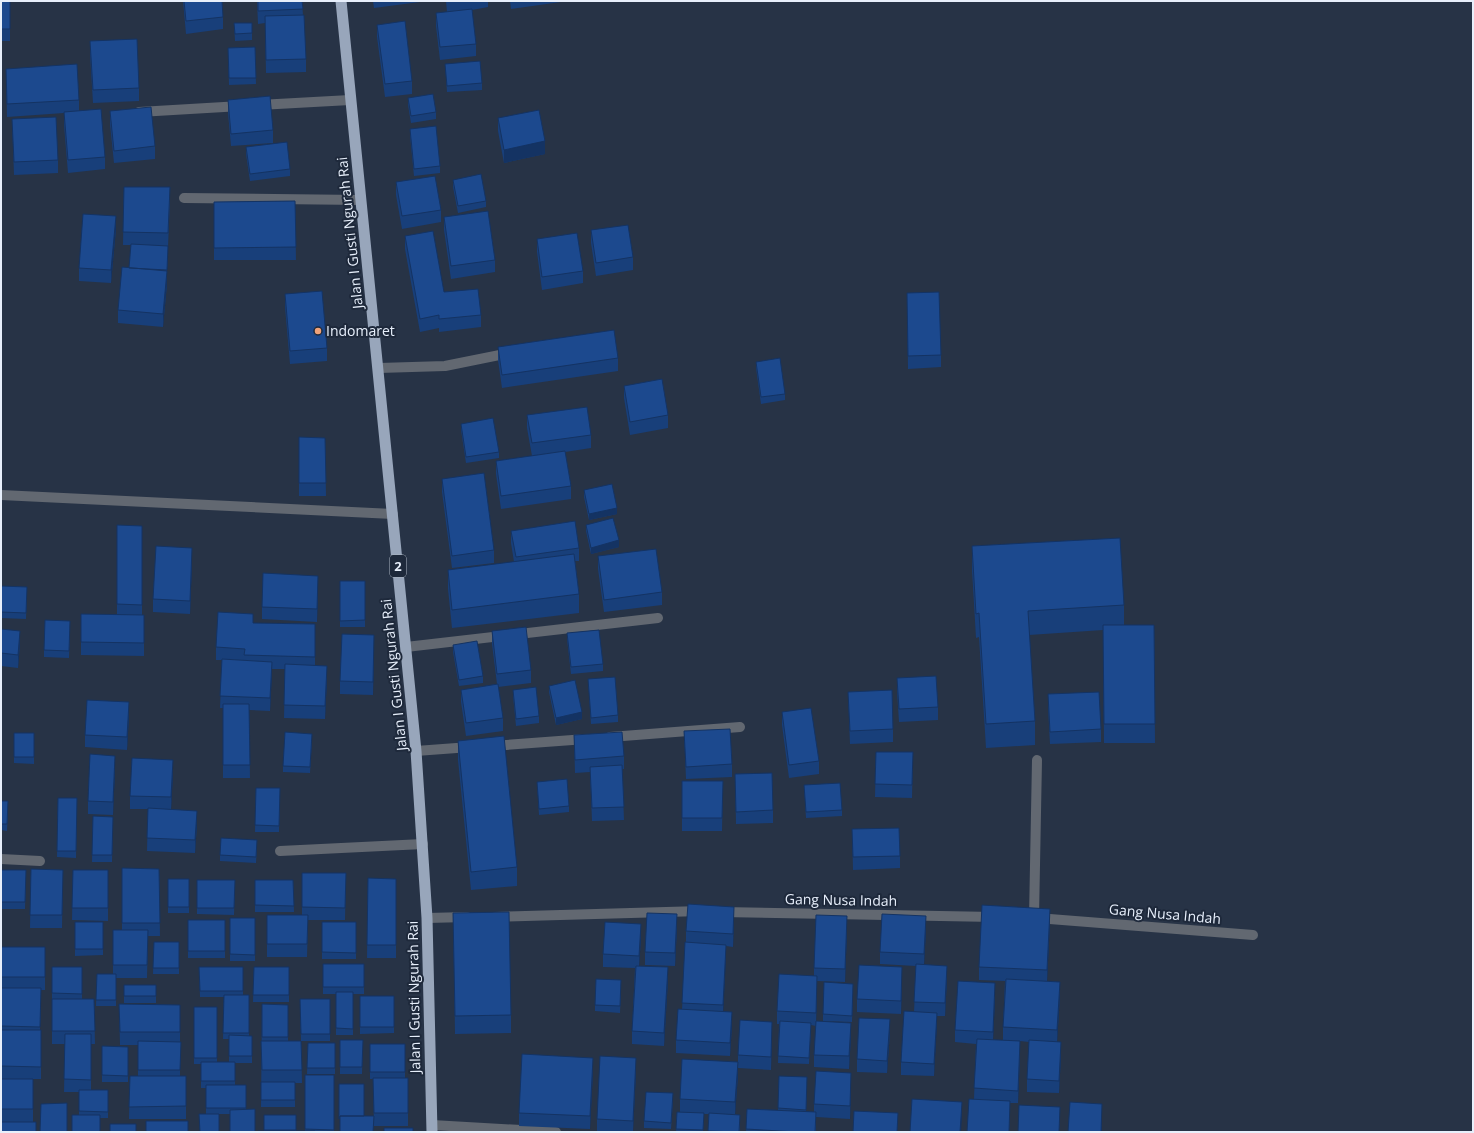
<svg xmlns="http://www.w3.org/2000/svg" width="1474" height="1133" font-family="'Open Sans',sans-serif">
<rect width="100%" height="100%" fill="#273346"/>
<g fill="none" stroke-linecap="round" stroke-linejoin="round">
<path stroke="#626871" stroke-width="10" d="M406,647L658,618
M280,851L423,844"/>
<path stroke="#626871" stroke-width="10" d="M259,105L350,100
M139,112L241,106
M184,198L361,200
M379,368L445,366L510,353
M1,495L393,514
M610,737L740,727
M492,746L586,739
M416,751L470,747
M1,859L40,861
M721,912L995,917
M495,917L701,911
M427,918L467,917
M1034,918L1037,760
M1037,918L1253,935
M432,1125L556,1132"/>
<path stroke="#98a6bb" stroke-width="11" d="M341,1L416,751L427,918L432,1132"/>
</g>
<path fill="#183f7a" d="M1,1H10V41H1Z
M183,1H222L223,17V29L186,34Z
M257,1H302L306,59V72L266,73L265,23L258,24Z
M373,1H420V2L374,8Z
M446,1H488V7L472,10L476,44V56L440,60L436,26V13L447,12Z
M510,1H568L511,9Z
M234,23H252V40L235,41Z
M377,25L412,81V94L385,97L377,37Z
M90,41L139,88V101L93,103L90,54Z
M255,47L256,84L229,85L228,48Z
M445,64L482,83V90L447,92Z
M6,69L79,100V111L105,157V169L68,173L64,125V113L7,117Z
M408,98L436,112V119L411,123L408,105Z
M228,100L273,130V143L231,146L228,113Z
M110,111L155,146V159L114,163L110,124Z
M498,118L545,154L504,163L498,131Z
M12,119L58,160V173L14,175Z
M410,129L440,166V173L414,176L410,136Z
M246,147L290,169V176L250,181L246,154Z
M453,180L486,201V207L458,213L453,187Z
M396,182L441,210V222L402,229L396,195Z
M124,187L170,200L167,271V284L163,327L118,323V310L129,268L131,245H123Z
M295,201L296,260H214V202Z
M444,217L495,260V272L451,279L444,230Z
M116,229L111,283L79,281V268Z
M591,230L633,257V270L596,276L591,243Z
M405,236L444,292L481,315V327L439,332V328L420,332L405,249Z
M537,239L583,271V283L542,290L537,252Z
M907,293L941,355V367L908,369Z
M285,294L327,348V361L290,364L285,307Z
M498,347L618,358V371L502,388L498,360Z
M756,362L785,394V400L761,404L756,368Z
M624,386L668,415V428L630,435L624,398Z
M527,415L591,435V448L565,452L571,486V499L501,509L496,474V461L532,456L527,428Z
M461,424L499,452V458L466,463L461,430Z
M299,437L325,438L326,496H299Z
M442,479L494,550V563L452,568L442,492Z
M584,490L617,514L589,520L584,497Z
M117,525L142,526V615H144V656L81,655V614H117Z
M586,525L619,547L591,554L586,531Z
M511,531L579,548V561H575L579,594V613L452,628L448,589V570L514,562L511,543Z
M972,546L1124,605V625H1154L1155,743H1104L1103,630L1029,635L1035,721V745L986,748L979,637L976,638L972,570Z
M598,556L662,592V605L604,612L598,569Z
M192,561L190,614L153,612V599Z
M340,581H365V627H340Z
M1,586L27,587L26,619L1,618Z
M318,588L317,622L262,619V607Z
M253,623L315,624V665L327,678L325,719L284,718L285,669H272L270,711L249,710L250,778H223V708H220L222,660H216V647Z
M70,628L69,658L44,657V650Z
M1,629L20,644L18,668L1,666Z
M492,631L531,670V683L498,687L503,718V731L466,736L461,702V690L497,684L492,644Z
M567,633L603,664V671L571,674L567,639Z
M453,645L483,676V683L459,686L453,652Z
M374,648L373,695L340,694V681Z
M897,678L938,707V720L899,722L897,691Z
M588,679L618,715V722L591,724Z
M549,686L582,719L556,725L549,692Z
M513,690L539,716V723L516,726L513,696Z
M848,692L893,729V742L850,744Z
M1048,694L1101,729V742L1050,744L1048,707Z
M782,712L819,761V774L789,778L782,725Z
M129,715L127,750L85,747V735Z
M684,731L732,764V777L686,779Z
M14,733H34V764L14,763Z
M574,735L624,756V769H622L624,820L592,821L590,772L575,773Z
M312,740L310,773L283,772V766Z
M458,741L517,867V886L471,890L458,760Z
M876,752H913L912,798L875,797Z
M115,769L113,815L88,814V801Z
M173,773L171,810L197,824L195,853L147,851L148,809H130V796Z
M735,774L773,810V823L736,824Z
M682,781H723L722,831H682Z
M537,782L569,806V812L539,815Z
M804,785L842,810V816L806,818Z
M256,788H280L279,832H255Z
M58,798H77L76,858L57,857Z
M1,801L8,808L7,831L1,830Z
M93,816L113,817L112,862H92Z
M852,829L900,856V868L853,870Z
M257,846L256,863L220,861V855Z
M122,868L159,869L160,936H148L147,978H116V1006H96L97,974H113V930H122Z
M31,869L63,870L62,928H30Z
M1,870H26L25,909H1Z
M73,870H108V921L72,920Z
M302,873H346L345,920H308L307,957H267V915H302Z
M368,878L396,879V958H367Z
M168,879H189V913H168Z
M197,880H235L234,915L197,914Z
M255,880H293L294,912H255Z
M453,913L511,1015V1033L455,1034Z
M230,918H255V961H230Z
M188,920H225V958H188Z
M734,920L733,947L726,946L723,1012L732,1025L730,1056L676,1053V1040L682,1009L686,942V931Z
M1050,921L1047,981L1060,995L1057,1042L1061,1055L1059,1093L1027,1092V1079L1029,1042L1020,1041V1054L1018,1103H1010L1009,1132H967L974,1099L976,1044L955,1042V1030L995,996L993,1040H1003V1027L1005,981L979,980V967Z
M75,922H103V955L75,956Z
M322,922H356V959H322Z
M677,927L675,966L645,965V952Z
M847,929L845,982L817,981L816,1026L811,1025L809,1064L778,1063L779,1024H777V1011L814,976V968Z
M926,929L924,964L947,978L945,1016H937L934,1076L901,1075V1062L914,1012L916,966L880,964V952Z
M641,937L639,966L668,980L664,1046L632,1044V1031L635,968L603,967V954Z
M154,942H179V974H153Z
M1,947H45V990H41L40,1030H41V1079H33V1122H1Z
M323,964H364V994H353V1035H336V994H323Z
M52,967H82V999H94L95,1044H91V1090H108V1118H100L79,1115V1092H64L65,1044H52Z
M199,967H243V995H249V1036H252V1063H235V1085H246V1110L230,1114H206V1088H201V1064H194V1007H217V1062H229V1039H223L224,997H200Z
M254,967H289V1002H253Z
M902,980L901,1014L857,1012V999Z
M124,985H156V1003H124Z
M621,987L620,1013L595,1011V1005Z
M853,991L852,1022L823,1021V1014Z
M360,996H394V1033L360,1034Z
M300,999H330V1041H301Z
M119,1004L180,1005V1076H186V1119H129L130,1076H138V1045H120Z
M262,1004L288,1005V1041H301L302,1083H295V1107H261Z
M890,1032L887,1073L857,1072V1059Z
M772,1034L771,1070L738,1068V1055Z
M851,1036L849,1069L814,1067V1055Z
M340,1040H363L362,1074H340Z
M308,1043H335V1074H307Z
M370,1044H405V1078H408V1126H374L373,1079H370Z
M102,1046L128,1047V1082H102Z
M593,1071L590,1129L519,1126V1113Z
M636,1071L633,1132H597V1119Z
M305,1075H334V1132H258L264,1131V1115H296V1131H305Z
M738,1075L735,1114L740,1121V1132H708L709,1114H704L703,1132H676L677,1112H680V1099Z
M779,1076L807,1084L806,1112H814V1104L851,1086L850,1119L816,1117V1132H746L747,1109L778,1110Z
M673,1100L671,1129L644,1128V1121Z"/>
<path fill="#143363" d="M545,141V154L504,163V150Z
M116,216V229L111,283V270Z
M167,271V284L163,327V314Z
M617,508V514L589,520V514Z
M619,540V547L591,554V548Z
M192,548V561L190,614V601Z
M318,576V588L317,622V609Z
M20,631V644L18,668V655Z
M374,635V648L373,695V682Z
M272,662V674L270,711V698Z
M327,666V678L325,719V706Z
M129,702V715L127,750V737Z
M582,712V719L556,725V718Z
M115,756V769L113,815V802Z
M173,760V773L171,810V797Z
M197,811V824L195,853V840Z
M734,907V920L733,947V934Z
M1050,909V921L1047,983V970Z
M677,914V927L675,966V953Z
M847,916V929L845,982V969Z
M926,916V929L924,967V954Z
M641,924V937L639,969V956Z
M726,945V957L723,1018V1005Z
M947,966V978L945,1016V1003Z
M668,967V980L664,1046V1033Z
M902,967V980L901,1014V1001Z
M817,976V989L816,1026V1013Z
M1060,982V995L1057,1043V1030Z
M995,983V996L993,1044V1032Z
M732,1012V1025L730,1056V1043Z
M937,1013V1026L934,1076V1064Z
M890,1019V1032L887,1073V1061Z
M772,1022V1034L771,1070V1057Z
M851,1023V1036L849,1069V1056Z
M1020,1041V1054L1018,1103V1091Z
M1061,1042V1055L1059,1093V1081Z
M593,1058V1071L590,1129V1116Z
M636,1058V1071L633,1132V1121Z
M738,1062V1075L735,1115V1102Z
M851,1073V1086L850,1119V1106Z
M962,1102V1115L961,1132H960Z
M1102,1104V1132H1101Z
M1060,1107V1120L1059,1132Z"/>
<path fill="#1c498e" stroke="#143363" d="M1,1H10V29H1Z
M184,1H222L223,17L186,21Z
M258,1H302L303,9L258,11Z
M472,9L476,44L440,47L436,13Z
M304,15L306,59L266,60L265,16Z
M405,21L412,81L385,84L377,25Z
M234,23H252V33L235,34Z
M137,39L139,88L93,90L90,41Z
M255,47L256,78H229L228,48Z
M480,61L482,83L447,86L445,64Z
M77,64L79,100L7,104L6,69Z
M433,94L436,112L411,116L408,98Z
M270,96L273,130L231,134L228,100Z
M151,107L155,146L114,151L110,111Z
M101,109L105,157L68,160L64,112Z
M539,110L545,141L504,150L498,118Z
M56,117L58,160L14,162L12,119Z
M436,126L440,166L414,169L410,129Z
M287,142L290,169L250,174L246,147Z
M481,174L486,201L458,206L453,180Z
M435,176L441,210L402,216L396,182Z
M124,187H170L168,233L123,232Z
M295,201L296,247L214,248V202Z
M488,211L495,260L451,266L444,217Z
M83,214L116,216L111,270L79,268Z
M628,225L633,257L596,263L591,230Z
M433,231L444,292L478,289L481,315L439,319V315L420,319L405,236Z
M577,233L583,271L542,277L537,239Z
M131,244L168,246L167,270L129,268Z
M122,267L167,271L163,314L118,310Z
M322,291L327,348L290,351L285,294Z
M939,292L941,355L908,356L907,293Z
M614,330L618,358L502,375L498,347Z
M780,358L785,394L761,397L756,362Z
M662,379L668,415L630,422L624,386Z
M587,407L591,435L532,443L527,415Z
M493,418L499,452L466,457L461,424Z
M299,437L325,438L326,483H299Z
M565,451L571,486L501,496L496,461Z
M484,473L494,550L452,556L442,479Z
M612,484L617,508L589,514L584,490Z
M613,518L619,540L591,548L586,525Z
M575,521L579,548L516,557L511,531Z
M117,525L142,526V605L117,604Z
M1120,538L1124,605L1028,611L1035,721L986,724L979,613L976,614L972,546Z
M156,546L192,548L190,601L153,599Z
M656,549L662,592L604,600L598,556Z
M574,554L579,594L452,610L448,570Z
M263,573L318,576L317,609L262,607Z
M340,581H365V620L340,621Z
M1,586L27,587L26,613L1,612Z
M218,612L253,614V623L315,624V657L244,655L245,649L216,647Z
M81,614L144,615V643L81,642Z
M45,620L70,621L69,651L44,650Z
M1103,625H1154L1155,724H1104Z
M526,627L531,670L497,674L492,631Z
M1,629L20,631L18,655L1,653Z
M599,630L603,664L571,667L567,633Z
M342,634L374,635L373,682L340,681Z
M477,641L483,676L459,680L453,645Z
M222,659L272,662L270,698L220,696Z
M285,664L327,666L325,706L284,705Z
M936,676L938,707L899,709L897,678Z
M615,677L618,715L591,718L588,679Z
M575,680L582,712L556,718L549,686Z
M498,684L503,718L466,723L461,690Z
M536,687L539,716L516,719L513,690Z
M892,690L893,729L850,731L848,692Z
M1099,692L1101,729L1050,732L1048,694Z
M87,700L129,702L127,737L85,735Z
M223,704H249L250,765H223Z
M811,708L819,761L789,765L782,712Z
M730,729L732,764L686,767L684,731Z
M285,732L312,734L310,767L283,766Z
M622,732L624,756L575,760L574,735Z
M14,733H34V757H14Z
M504,736L517,867L471,872L458,741Z
M876,752H913L912,785L875,784Z
M90,754L115,756L113,802L88,801Z
M132,758L173,760L171,797L130,796Z
M622,765L624,807L592,808L590,767Z
M772,773L773,810L736,812L735,774Z
M567,779L569,806L539,809L537,782Z
M682,781H723L722,818H682Z
M840,783L842,810L806,812L804,785Z
M256,788H280L279,826L255,825Z
M58,798H77L76,851H57Z
M1,801H8L7,824H1Z
M148,808L197,811L195,840L147,838Z
M93,816L113,817L112,855H92Z
M899,828L900,856L853,857L852,829Z
M221,838L257,840L256,857L220,855Z
M122,868L159,869L160,923H122Z
M31,869L63,870L62,915H30Z
M1,870H26L25,902H1Z
M73,870H108V908H72Z
M302,873H346L345,908L302,907Z
M368,878L396,879V945H367Z
M168,879H189V907H168Z
M197,880H235L234,908H197Z
M255,880H293L294,906L255,905Z
M688,904L734,907L733,934L686,931Z
M982,905L1050,909L1047,970L979,967Z
M509,912L511,1015L455,1016L453,913Z
M647,913L677,914L675,953L645,952Z
M882,914L926,916L924,954L880,952Z
M267,915H308L307,944H267Z
M816,915L847,916L845,969L814,968Z
M230,918H255V955L230,954Z
M188,920H225V951H188Z
M75,922H103V949H75Z
M322,922H356V953L322,952Z
M605,922L641,924L639,956L603,954Z
M113,930H148L147,965H113Z
M154,942H179V968H153Z
M685,942L726,945L723,1005L682,1003Z
M1,947H45V977H1Z
M323,964H364V987H323Z
M916,964L947,966L945,1003L914,1002Z
M859,965L902,967L901,1001L857,999Z
M636,966L668,967L664,1033L632,1031Z
M52,967H82V994L52,993Z
M199,967H243V991H200Z
M254,967H289V995H253Z
M97,974H116V1000H96Z
M779,974L817,976L816,1013L777,1011Z
M596,979L621,980L620,1006L595,1005Z
M1006,979L1060,982L1057,1030L1003,1027Z
M958,981L995,983L993,1032L955,1030Z
M824,982L853,984L852,1016L823,1014Z
M124,985H156V996H124Z
M1,988H41L40,1027L1,1026Z
M336,992H353V1029L336,1028Z
M224,995H249V1033H223Z
M360,996H394V1027H360Z
M52,999H94L95,1031H52Z
M300,999H330V1034H301Z
M119,1004L180,1005V1032H120Z
M262,1004L288,1005V1037H262Z
M194,1007H217V1058H194Z
M678,1009L732,1012L730,1043L676,1040Z
M904,1011L937,1013L934,1064L901,1062Z
M859,1018L890,1019L887,1061L857,1059Z
M740,1020L772,1022L771,1057L738,1055Z
M780,1021L811,1023L809,1058L778,1056Z
M816,1021L851,1023L849,1056L814,1055Z
M1,1030H41V1067L1,1066Z
M65,1034H91V1080L64,1079Z
M229,1035L252,1036V1056H229Z
M977,1039L1020,1041L1018,1091L974,1088Z
M340,1040H363L362,1067H340Z
M1029,1040L1061,1042L1059,1081L1027,1079Z
M138,1041L181,1042L180,1070H138Z
M261,1041H301L302,1070H262Z
M308,1043H335V1068H307Z
M370,1044H405V1072H370Z
M102,1046L128,1047V1076L102,1075Z
M522,1054L593,1058L590,1116L519,1113Z
M600,1056L636,1058L633,1121L597,1119Z
M682,1059L738,1062L735,1102L680,1099Z
M201,1062H235V1081H201Z
M816,1071L851,1073L850,1106L814,1104Z
M305,1075H334V1130L305,1129Z
M130,1076H186V1106L129,1107Z
M779,1076L807,1077L806,1110L778,1108Z
M373,1078H408V1113H374Z
M1,1079H33V1109H1Z
M261,1082H295V1100H261Z
M339,1084H364V1116H340L339,1119Z
M206,1085H246V1108H206Z
M79,1090H108V1112L79,1111Z
M646,1092L673,1093L671,1123L644,1121Z
M912,1099L962,1102L960,1132H910Z
M969,1099L1010,1101L1009,1132H967Z
M1070,1102L1102,1104L1101,1132H1068Z
M67,1103V1132H40L41,1104Z
M1019,1105L1060,1107L1059,1132H1018Z
M255,1109V1132H230V1110Z
M747,1109L816,1112L815,1132H796L746,1129Z
M854,1111L898,1113L897,1132H853Z
M677,1112L704,1113L703,1130L676,1129Z
M709,1113L740,1115L739,1132L708,1131Z
M199,1114H219V1132H200Z
M72,1115H100V1132H72Z
M264,1115H296V1130H264Z
M340,1116H374L373,1132H340Z
M146,1121H188V1132H146Z
M1,1122H36V1132H1Z
M110,1124H136V1132H110Z
M384,1128H413V1132H384Z
M258,1131H315V1132H258Z"/>
<circle fill="#f0a279" stroke="#1e293b" stroke-width="1.5" cx="318" cy="331" r="4"/>
<g text-anchor="middle" stroke-width="4" stroke-linejoin="round" paint-order="stroke">
<rect fill="#1e293b" stroke="#abb4c1" stroke-width="1" x="390" y="555" width="16" height="22" rx="3"/>
<g font-size="13" font-weight="bold" fill="#e7effb">
<text x="398" y="571">2</text>
</g>
<g font-size="14" fill="#e7effb" stroke="#1e293b">
<text transform="translate(350 233) rotate(-96)" y="5">Jalan I Gusti Ngurah Rai</text>
<text transform="translate(394 675) rotate(-96)" y="5">Jalan I Gusti Ngurah Rai</text>
<text transform="translate(841 900) rotate(1)" y="5">Gang Nusa Indah</text>
<text transform="translate(1165 914) rotate(5)" y="5">Gang Nusa Indah</text>
<text transform="translate(414 997) rotate(-91)" y="5">Jalan I Gusti Ngurah Rai</text>
</g>
<g font-size="14" fill="#e7effb" stroke="#1e293b" text-anchor="start">
<text x="326" y="336">Indomaret</text>
</g>
</g>
<rect width="1474" height="1133" fill="none" stroke="#e7effb" stroke-width="4"/>
</svg>
